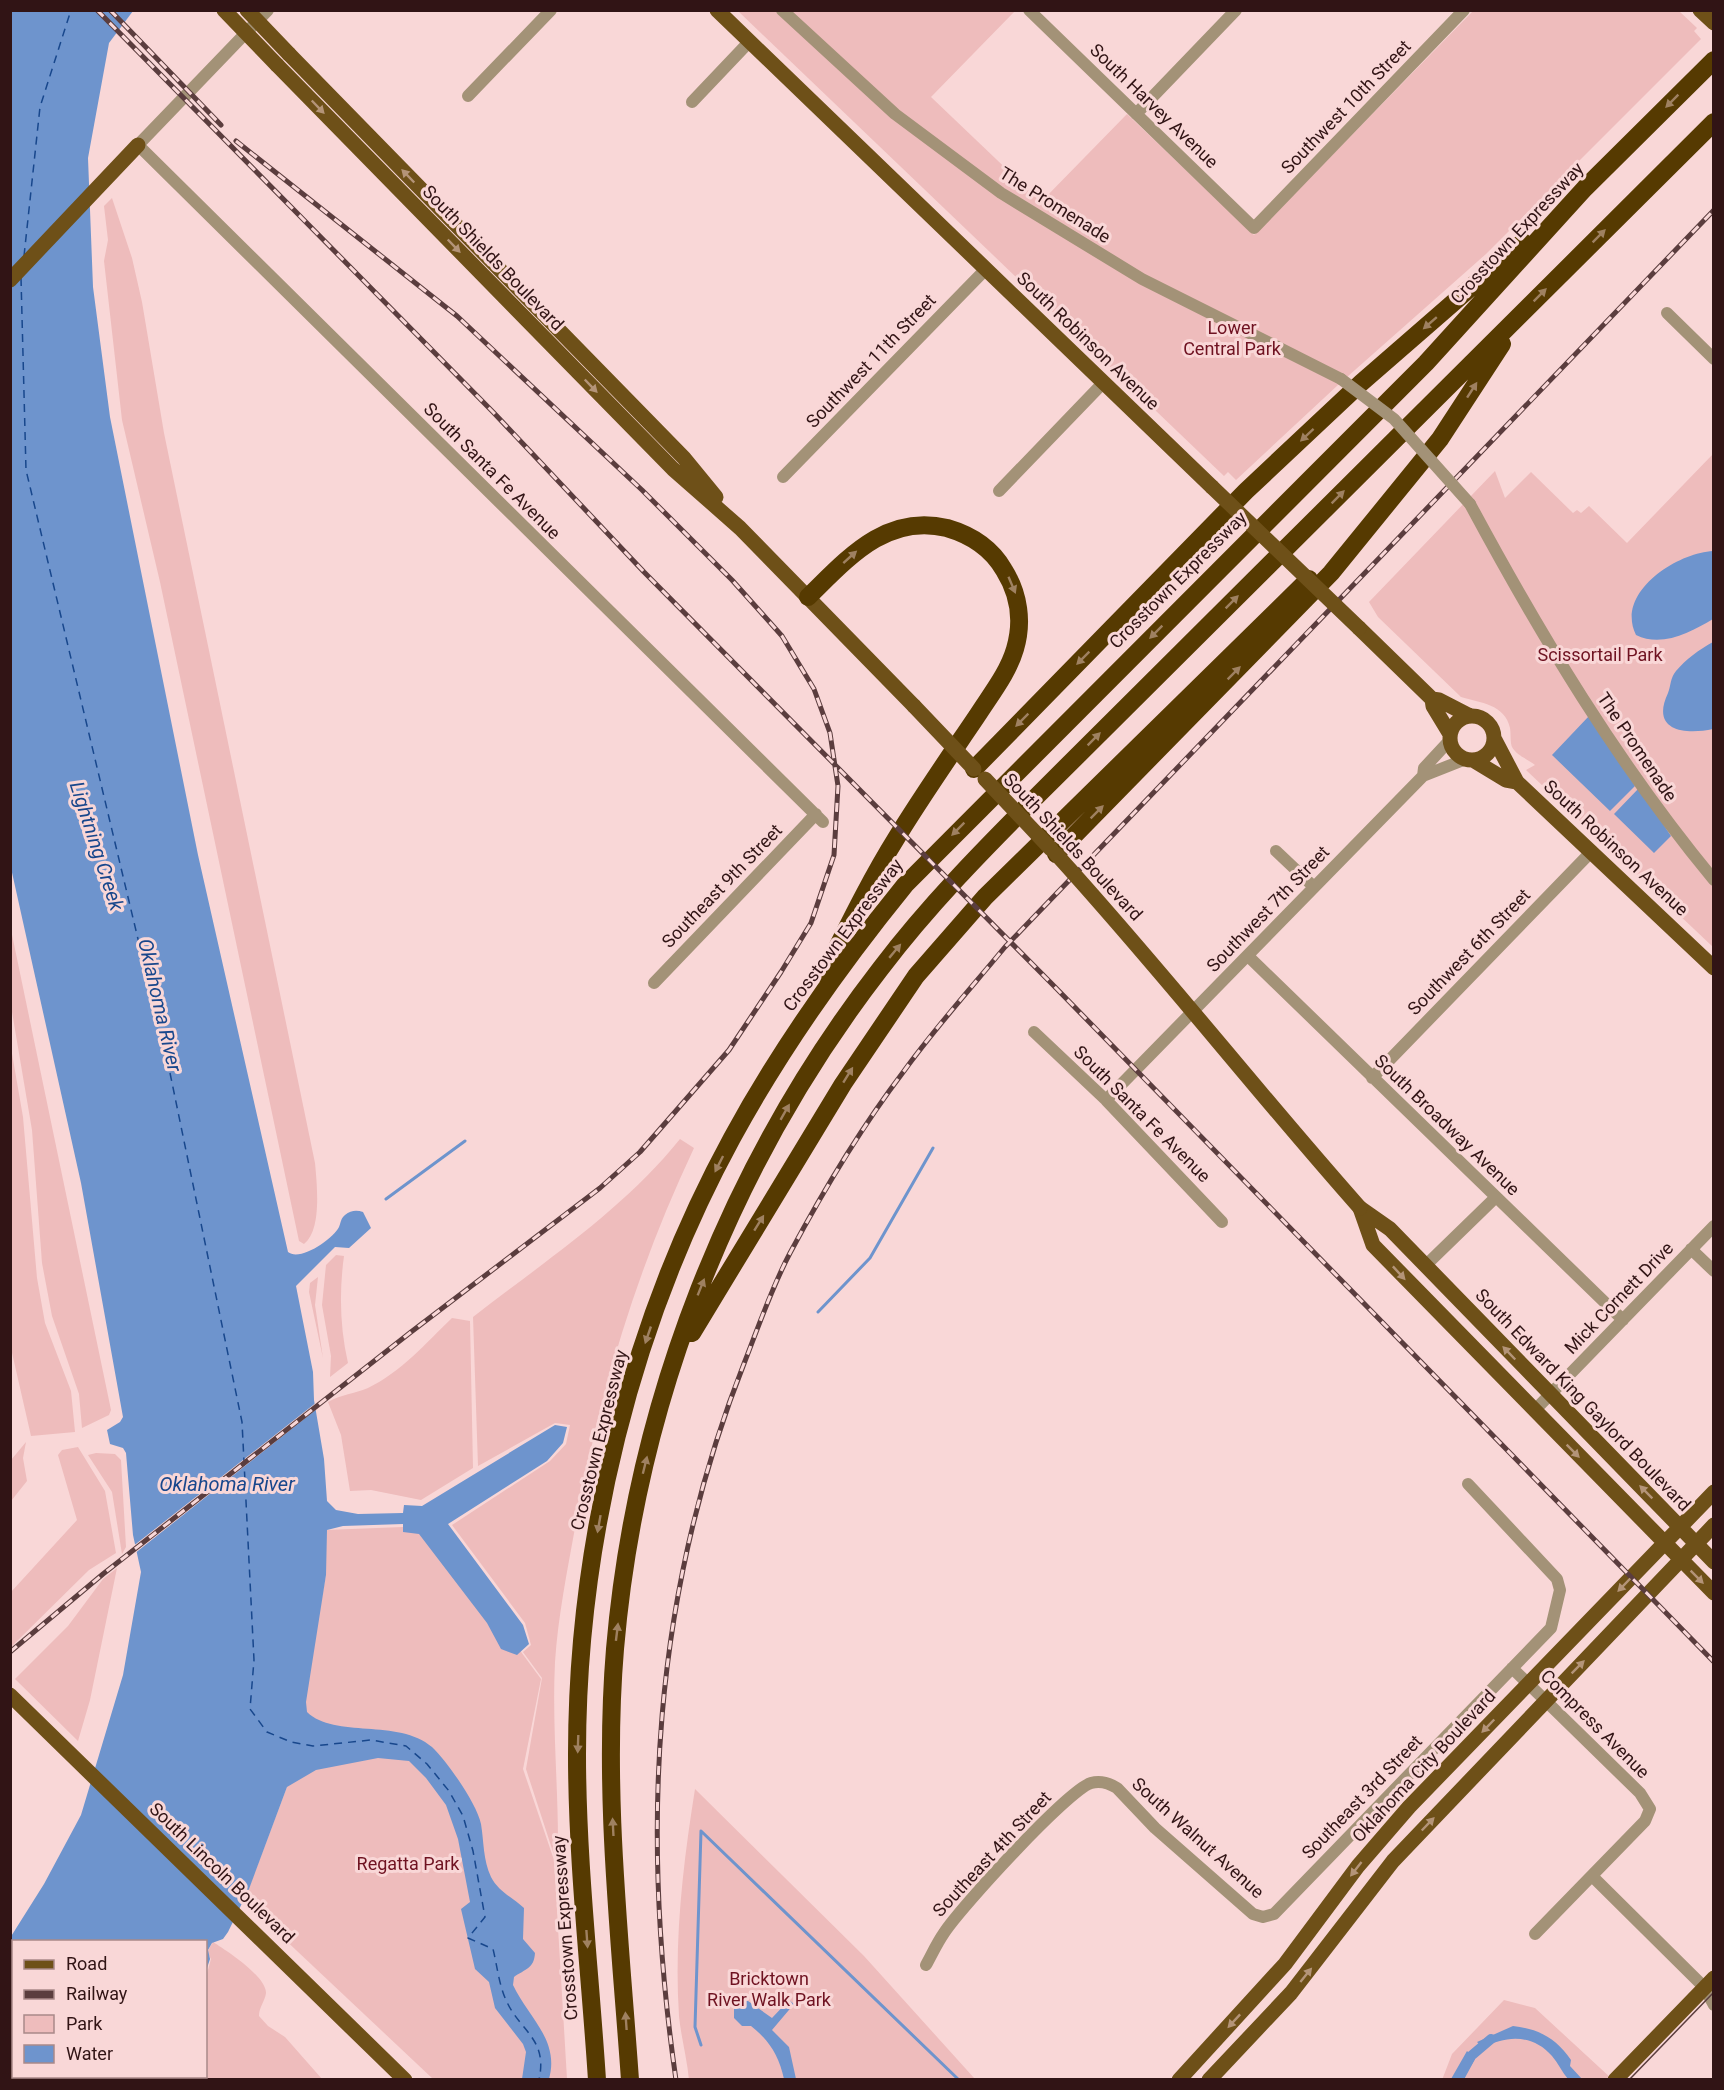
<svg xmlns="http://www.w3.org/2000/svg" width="1724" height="2090" font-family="Roboto,sans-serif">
<rect width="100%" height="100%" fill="#f9d7d7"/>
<path fill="#eebcbc" d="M738,11H1015L931,97L1041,202L1127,114L1254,235L1473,11H1679L1697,28L1694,31L1701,39L1486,254L1338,385L1236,480L1228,472L1224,476Z
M112,198L132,258L142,302L164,433L315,1163C317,1185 322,1230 304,1244L299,1241L160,582L122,420L104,261L108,240L104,206Z
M1713,454V947L1526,770L1535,765C1528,759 1517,756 1512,747C1510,742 1511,734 1510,728C1505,704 1480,703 1461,697L1378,617L1369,602L1495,471L1505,498L1531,472L1573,513L1577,510L1581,513L1589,506L1627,543Z
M10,925L111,1410L109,1415L82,1428L79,1394L52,1316L42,1263L32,1130L11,1006Z
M10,1042L23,1117L37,1278L45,1323L71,1391L75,1432L31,1436L10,1344Z
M680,1139L694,1148C636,1271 599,1394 575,1528C567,1572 558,1617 555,1662C552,1722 558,1783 558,1843L555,1858L526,1769L542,1678L523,1652L531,1645L525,1623L452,1525L550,1461L566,1444L570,1425L555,1423L478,1466L473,1317C545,1261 623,1210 680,1139Z
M336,1255L344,1256C339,1292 340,1328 348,1363L330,1377L331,1356L322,1305L326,1265Z
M318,1277L315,1305L323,1358L309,1292L310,1283Z
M452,1318L470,1321L473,1468L421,1500L371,1490L350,1491L341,1435L328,1402C342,1394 354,1394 368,1388C401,1372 426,1343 452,1318Z
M26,1442L23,1458L27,1481L11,1501V1460Z
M78,1447L105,1491L116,1553L89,1570L11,1647V1592L77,1520L58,1455L62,1450Z
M96,1453L115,1454L121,1460L126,1547L122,1554L112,1492L88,1455Z
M428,1526L541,1679L523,1769L554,1860L567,2079H433L244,1901L287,1787L326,1575V1530Z
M117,1568L90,1700L78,1741L15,1679L68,1626L103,1579Z
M695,1789L864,1956L975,2079L689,2080C687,2058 681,2037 679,2016C674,1940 683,1864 695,1789Z
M213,1942C227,1951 266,1976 266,1993C265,2001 259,2007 259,2016L268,2026L285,2037L322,2079L143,2080L145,2076H206V1977L211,1959L207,1952Z
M1504,2000L1535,2008L1612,2079L1442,2080L1452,2054Z"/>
<path fill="#6e94cd" d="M11,11H133L109,43L88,158L93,287L110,417L198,855L288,1252C300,1262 333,1239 339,1227C341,1222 341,1218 345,1215C351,1210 357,1210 363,1212L371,1228L349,1248L335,1247L296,1286L313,1372L314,1400L324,1459L327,1501L336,1510L358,1514L403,1513L404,1505L422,1506L555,1425L567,1427L563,1443L547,1461L448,1524L523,1625L529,1644L517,1655L501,1649L487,1623L419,1534L403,1532V1524L343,1526L327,1530L326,1575L306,1702L307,1712C335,1739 398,1718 432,1747C447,1761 477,1804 481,1824C484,1842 483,1860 491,1877C498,1891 513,1898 524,1908L523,1939L535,1953C534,1969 525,1969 514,1977L513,1985C528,2017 560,2040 549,2079H522L526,2052L523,2044L495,2008L489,1982L475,1969L461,1909L470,1902L458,1839L446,1805L426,1778L409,1761L378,1758L316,1770L287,1787L249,1889L228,1932L223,1939L212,1943L208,1950L210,1959L206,1971V1942H14V2076L141,2077L140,2079H11L10,1938L44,1884L81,1815L123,1675L141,1572L133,1535L126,1453L123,1448L110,1444L107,1430L120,1422L123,1417L81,1183L11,868Z
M1713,551V619C1691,632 1662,648 1636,635C1615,593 1676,553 1713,551Z
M1713,642V729C1685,735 1650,731 1668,693C1671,686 1670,678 1676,671C1685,660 1700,649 1713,642Z
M1589,716L1635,786L1610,811L1552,755Z
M1639,788L1671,836L1654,853L1614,814Z
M789,2000L794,2004L772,2030L789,2047L796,2079H784C779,2056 769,2040 751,2026H742L734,2018V2008L739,2001H748L772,2018Z
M1513,2026C1539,2029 1556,2038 1571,2060L1570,2066L1582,2079H1568C1562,2072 1558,2063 1552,2056C1533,2034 1506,2035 1483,2048L1477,2042Z
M1467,2051L1475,2059L1463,2079H1451Z"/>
<path fill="#f9d7d7" d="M317,1402L318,1408L134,1554L132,1547Z"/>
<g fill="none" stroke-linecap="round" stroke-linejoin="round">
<path stroke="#6e94cd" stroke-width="3" d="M386,1199L465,1141
M818,1312L870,1258L933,1148
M701,1831L959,2080
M701,1831L695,2027L701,2045"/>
<path stroke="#6e94cd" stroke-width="10" d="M1458,2080L1471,2056L1491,2039"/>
<path stroke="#18478c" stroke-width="1.5" stroke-dasharray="8 6" stroke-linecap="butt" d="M24,256L40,107L71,10
M21,278L26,470L170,1073L242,1422L254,1660L250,1709L267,1732L291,1742L313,1746L371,1740L406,1746L427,1764L449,1791L463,1816L473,1851L485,1917L468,1938L493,1949C497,1965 499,1985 506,2000C520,2032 548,2038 539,2080"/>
<path stroke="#a39277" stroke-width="12" d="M268,10L138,145L823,822
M782,10L895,114L1001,193L1142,279L1341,379
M1029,10L1254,228L1464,10
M468,96L551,10
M692,102L749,42
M1136,114L1236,10
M1667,313L1714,359
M783,477L985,270
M999,491L1103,383
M1470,504C1541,636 1618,764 1714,880
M1423,776L1424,768L1450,740
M1276,851L1314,887
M1248,956L1623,1320
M654,983L816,814
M1034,1032L1106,1100L1222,1222
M1372,1078L1592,851
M1106,1100L1423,776L1466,759
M1691,1249L1714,1271
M1425,1266L1496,1197
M1534,1411L1714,1226
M1512,1668L1640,1793L1650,1809L1645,1821L1535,1934
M1592,1876L1704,1987L1714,1992
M926,1965C932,1954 937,1943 944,1933C960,1908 1068,1790 1091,1783C1101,1780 1109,1783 1117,1788L1155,1828L1253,1914L1263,1917L1274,1914L1551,1628L1560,1590L1557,1579L1468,1484
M1704,1987L1714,2005"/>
<path stroke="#6e5018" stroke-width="15" d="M717,10L1212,487
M1700,10L1714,23
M289,54L684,458L716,497
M277,65L673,469L740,528L914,706
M10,280L138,145
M1359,628L1432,699L1433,706L1450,734
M1432,699L1439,700L1470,716
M1450 738a22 22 0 1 1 44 0a22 22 0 1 1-44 0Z
M1495,740L1517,782L1714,968
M1473,760L1506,780L1517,782
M1360,1208L1373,1245L1714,1593
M1360,1208L1390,1229L1714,1562
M10,1695L405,2080
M1179,2080L1285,1964L1358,1866L1409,1807L1714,1492
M1209,2080L1291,1993L1393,1861L1714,1525
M1615,2080L1714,1978"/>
<path stroke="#563a01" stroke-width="18" d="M808,597C847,559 886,513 947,528C971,535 992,549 1004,570C1019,594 1023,622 1015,649C1008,673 991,694 977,716C950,756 922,796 897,837C869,882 847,928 824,974
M974,769L1246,491L1361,383L1523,242
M1056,854L1331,573L1440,439L1502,344
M692,1333L843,1084L916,976L985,897L1309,579
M597,2080C590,1971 577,1862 577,1754C577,1543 631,1323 732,1138C781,1048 840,965 905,885L1426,363L1585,188L1714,60
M630,2080C620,1937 603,1792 615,1649C636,1403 730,1163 881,968C928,906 983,850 1038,795L1714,122"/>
<path stroke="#5b3d3e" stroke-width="1.5" d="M1629,2080L1714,1992"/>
<g stroke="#5b3d3e" stroke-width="5">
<path id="rail" d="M97,10L493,412L644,572L1055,987L1714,1662
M110,10L221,125
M10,1652L103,1574L411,1332L600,1188L640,1152L729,1050L781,972L811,923L834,855L838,786L830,733L814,689L782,636L732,580L642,490L457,316L236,141
M676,2080C640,1831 652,1596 745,1361C759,1325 772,1287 790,1253C822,1193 863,1125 904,1071C935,1028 971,988 1005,947L1714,210"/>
</g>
<use href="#rail" stroke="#f9d7d7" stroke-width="3" stroke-dasharray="9" stroke-linecap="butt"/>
<path stroke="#a39277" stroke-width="12" d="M1341,379L1394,419L1470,504"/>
<path stroke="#6e5018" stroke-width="15" d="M224,10L277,65
M247,10L289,54
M1212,487L1359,628
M914,706L974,769
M985,779L1051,849
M1056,854C1161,969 1257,1092 1360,1208"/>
</g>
<defs><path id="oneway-solid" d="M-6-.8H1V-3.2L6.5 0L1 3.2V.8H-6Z" transform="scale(1.5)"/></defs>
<g fill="#9f8161">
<use href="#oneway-solid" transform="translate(1672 101) rotate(135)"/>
<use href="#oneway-solid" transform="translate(1599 236) rotate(-45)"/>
<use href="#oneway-solid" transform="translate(1540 295) rotate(-45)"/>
<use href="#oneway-solid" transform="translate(1430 323) rotate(139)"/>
<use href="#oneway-solid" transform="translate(1472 390) rotate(-57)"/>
<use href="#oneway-solid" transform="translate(1307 435) rotate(137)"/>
<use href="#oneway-solid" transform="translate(1338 497) rotate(-45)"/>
<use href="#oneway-solid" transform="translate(850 557) rotate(-42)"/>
<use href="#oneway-solid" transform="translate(1012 585) rotate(67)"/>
<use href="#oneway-solid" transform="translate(1232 602) rotate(-45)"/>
<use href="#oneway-solid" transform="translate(1156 632) rotate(135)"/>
<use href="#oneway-solid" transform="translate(1083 658) rotate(135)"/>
<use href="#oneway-solid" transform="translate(1234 673) rotate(-45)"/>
<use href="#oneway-solid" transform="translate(1022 720) rotate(135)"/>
<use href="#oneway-solid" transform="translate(1094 739) rotate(-45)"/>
<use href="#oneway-solid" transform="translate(1097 812) rotate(-45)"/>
<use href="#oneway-solid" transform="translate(958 829) rotate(135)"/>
<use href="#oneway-solid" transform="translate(895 951) rotate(-50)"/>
<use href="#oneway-solid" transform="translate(848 1075) rotate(-58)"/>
<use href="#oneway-solid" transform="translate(785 1112) rotate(-60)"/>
<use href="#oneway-solid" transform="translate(719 1164) rotate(117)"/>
<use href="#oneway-solid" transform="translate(759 1223) rotate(-58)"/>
<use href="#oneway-solid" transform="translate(701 1287) rotate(-68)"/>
<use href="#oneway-solid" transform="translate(648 1335) rotate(109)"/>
<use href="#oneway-solid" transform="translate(645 1465) rotate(-76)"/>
<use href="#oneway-solid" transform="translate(599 1524) rotate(100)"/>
<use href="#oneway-solid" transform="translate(617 1632) rotate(-83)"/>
<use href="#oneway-solid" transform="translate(578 1744) rotate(92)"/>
<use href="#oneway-solid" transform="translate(613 1827) rotate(-93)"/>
<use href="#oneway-solid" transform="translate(587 1939) rotate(86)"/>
<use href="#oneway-solid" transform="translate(626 2021) rotate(-94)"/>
</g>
<g fill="#b49478">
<use href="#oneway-solid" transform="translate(318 107) rotate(46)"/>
<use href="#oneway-solid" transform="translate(408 176) rotate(-134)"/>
<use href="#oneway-solid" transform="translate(454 246) rotate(46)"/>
<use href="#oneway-solid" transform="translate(591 386) rotate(46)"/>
<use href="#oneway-solid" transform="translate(1399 1273) rotate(47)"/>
<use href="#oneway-solid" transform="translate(1509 1353) rotate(-134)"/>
<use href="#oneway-solid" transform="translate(1573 1451) rotate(45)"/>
<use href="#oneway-solid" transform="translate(1646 1492) rotate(-135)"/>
<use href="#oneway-solid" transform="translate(1697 1577) rotate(45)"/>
<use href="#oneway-solid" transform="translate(1624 1585) rotate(134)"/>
<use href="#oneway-solid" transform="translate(1578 1667) rotate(-45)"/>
<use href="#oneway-solid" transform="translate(1488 1726) rotate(134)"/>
<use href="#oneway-solid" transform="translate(1428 1824) rotate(-46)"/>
<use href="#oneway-solid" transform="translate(1356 1869) rotate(128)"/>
<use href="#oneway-solid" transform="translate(1306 1975) rotate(-51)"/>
<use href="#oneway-solid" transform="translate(1234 2021) rotate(133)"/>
</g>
<g text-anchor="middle" stroke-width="6" stroke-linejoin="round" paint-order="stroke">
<g font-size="18" fill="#311415" stroke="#f9d7d7">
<text transform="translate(1154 106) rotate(44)" y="6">South Harvey Avenue</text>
<text transform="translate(1346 107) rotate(-46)" y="6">Southwest 10th Street</text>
<text transform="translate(1055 205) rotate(32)" y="6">The Promenade</text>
<text transform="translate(1517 233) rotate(-47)" y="6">Crosstown Expressway</text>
<text transform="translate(493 258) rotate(46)" y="6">South Shields Boulevard</text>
<text transform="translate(1088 341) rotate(44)" y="6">South Robinson Avenue</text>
<text transform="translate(871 361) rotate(-46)" y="6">Southwest 11th Street</text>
<text transform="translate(492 471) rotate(45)" y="6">South Santa Fe Avenue</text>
<text transform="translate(1178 580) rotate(-45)" y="6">Crosstown Expressway</text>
<text transform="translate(1637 747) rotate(56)" y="6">The Promenade</text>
<text transform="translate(1073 847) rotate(47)" y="6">South Shields Boulevard</text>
<text transform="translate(1616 848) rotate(43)" y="6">South Robinson Avenue</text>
<text transform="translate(722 886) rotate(-46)" y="6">Southeast 9th Street</text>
<text transform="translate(1268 909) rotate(-46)" y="6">Southwest 7th Street</text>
<text transform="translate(843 935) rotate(-53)" y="6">Crosstown Expressway</text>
<text transform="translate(1469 952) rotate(-46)" y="6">Southwest 6th Street</text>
<text transform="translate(1142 1114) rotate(45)" y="6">South Santa Fe Avenue</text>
<text transform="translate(1447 1125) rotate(44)" y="6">South Broadway Avenue</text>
<text transform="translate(1619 1298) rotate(-46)" y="6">Mick Cornett Drive</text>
<text transform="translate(1583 1400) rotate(46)" y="6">South Edward King Gaylord Boulevard</text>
<text transform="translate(599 1440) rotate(-76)" y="6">Crosstown Expressway</text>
<text transform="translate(1595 1724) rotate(45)" y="6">Compress Avenue</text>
<text transform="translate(1424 1766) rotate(-47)" y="6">Oklahoma City Boulevard</text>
<text transform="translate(1362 1797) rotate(-46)" y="6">Southeast 3rd Street</text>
<text transform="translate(1198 1838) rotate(42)" y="6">South Walnut Avenue</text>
<text transform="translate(992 1854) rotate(-47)" y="6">Southeast 4th Street</text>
<text transform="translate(222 1873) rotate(44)" y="6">South Lincoln Boulevard</text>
<text transform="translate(565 1928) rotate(-94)" y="6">Crosstown Expressway</text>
</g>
<g font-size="18" fill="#6f1221" stroke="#f9d7d7">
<text x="1232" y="334">Lower<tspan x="1232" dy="21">Central Park</tspan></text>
<text x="1600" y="661">Scissortail Park</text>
<text x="408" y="1870">Regatta Park</text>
<text x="769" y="1985">Bricktown<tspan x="769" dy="21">River Walk Park</tspan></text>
</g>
<g font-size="20" font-style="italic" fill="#18478c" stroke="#f9d7d7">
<text transform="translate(97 846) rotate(72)" y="7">Lightning Creek</text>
<text transform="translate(160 1005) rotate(77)" y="7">Oklahoma River</text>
<text x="227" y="1491">Oklahoma River</text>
</g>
</g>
<rect width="1724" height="2090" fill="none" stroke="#311415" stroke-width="24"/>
<rect x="12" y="1940" width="195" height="138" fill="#f9d7d7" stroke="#a98989" stroke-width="1.5"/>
<rect x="24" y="1960" width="30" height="9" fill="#6e5018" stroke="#a98989" stroke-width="1.5"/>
<text x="66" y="1970" font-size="18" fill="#311415">Road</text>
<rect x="24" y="1990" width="30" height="9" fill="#5b3d3e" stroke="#a98989" stroke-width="1.5"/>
<text x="66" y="2000" font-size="18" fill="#311415">Railway</text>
<rect x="24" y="2015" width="30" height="18" fill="#eebcbc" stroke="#a98989" stroke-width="1.5"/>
<text x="66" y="2030" font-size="18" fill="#311415">Park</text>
<rect x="24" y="2045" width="30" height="18" fill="#6e94cd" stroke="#a98989" stroke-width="1.5"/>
<text x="66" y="2060" font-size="18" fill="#311415">Water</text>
</svg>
